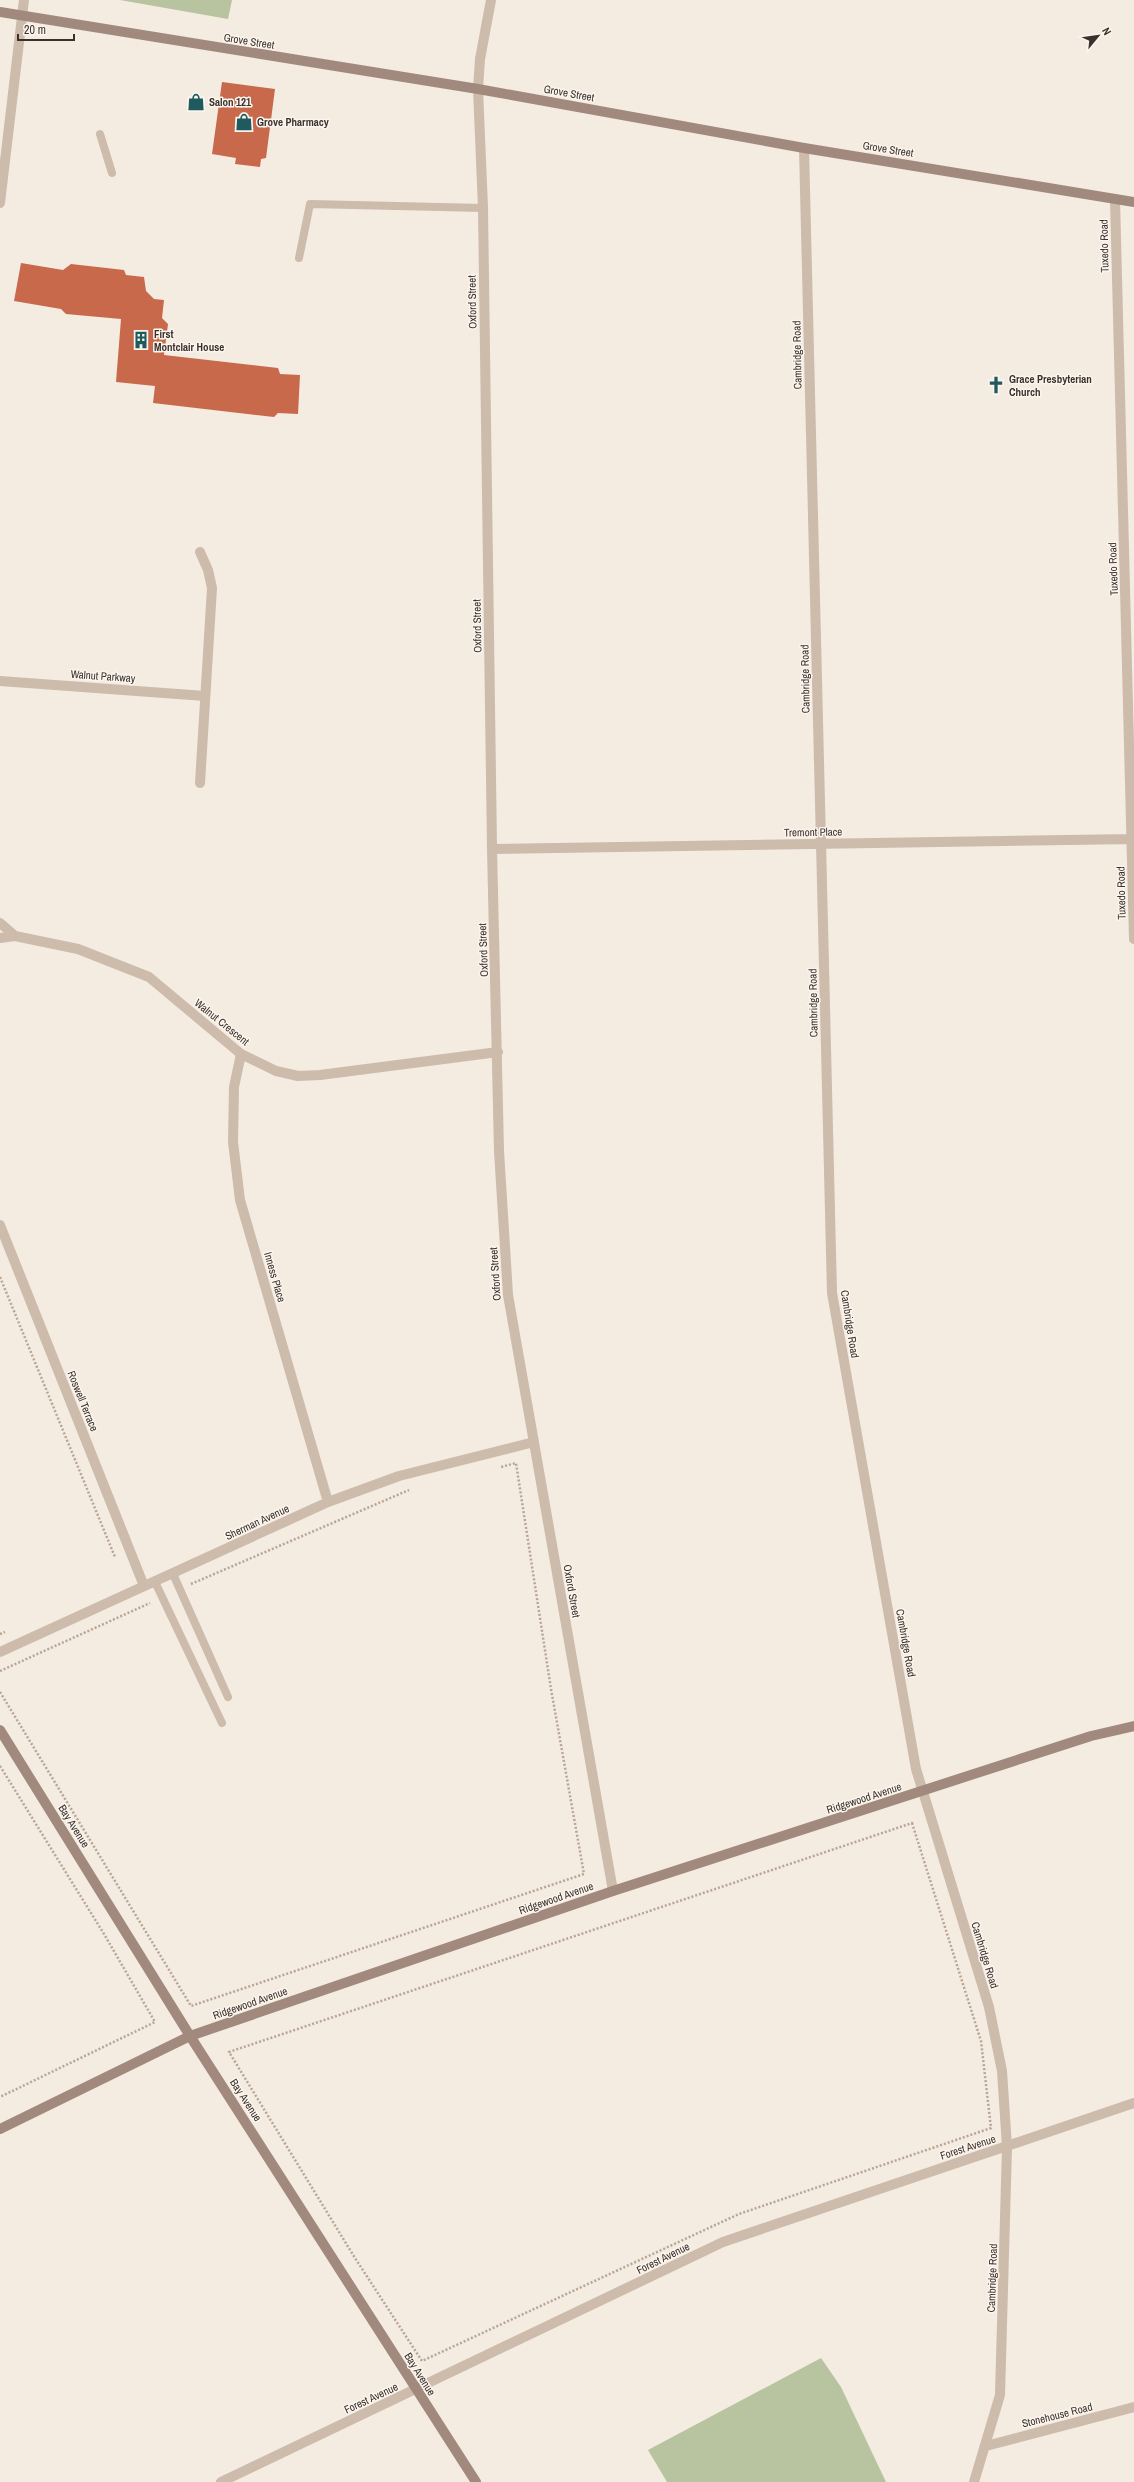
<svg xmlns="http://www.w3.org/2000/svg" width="1134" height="2482" font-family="'Archivo Narrow',sans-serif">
<rect width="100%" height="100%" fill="#f4ebe1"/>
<path fill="#b8c4a0" d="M120,0H232L228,19Z
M821,2358L841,2387L886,2482H667L648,2450Z"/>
<path fill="#c8694b" d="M222,82L275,89L266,158L261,159L260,167L235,164L236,158L212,154Z
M21,263L63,270L71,264L124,270L126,275L144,277L146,291L154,299L164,300L162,318L168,324L164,355L278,368L280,374L300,375L298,414L278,413L274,417L153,403L155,386L116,382L121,319L66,314L61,309L14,301Z"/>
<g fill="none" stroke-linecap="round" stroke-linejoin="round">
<path stroke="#b9a596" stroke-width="2.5" stroke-dasharray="2 2" stroke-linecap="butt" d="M0,1277L115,1557
M191,1584L409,1490
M0,1634L5,1632
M0,1671L150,1603
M0,1692L191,2006L584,1874L551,1689L516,1463L501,1467
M0,1766L104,1934L155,2022L0,2097
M912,1823L981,2041L991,2128L739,2214L422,2361L355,2258L229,2052Z"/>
<path stroke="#cdbbac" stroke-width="8" d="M100,134L112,173
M299,258L310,204L483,208
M173,1574L228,1697
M155,1582L222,1723"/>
<path stroke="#cdbbac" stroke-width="10" d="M491,0L480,59L478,89L483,208L492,849L499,1151L508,1295L613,1891
M804,148L832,1293L916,1769L989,2007L1002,2071L1007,2147L1000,2395L974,2482
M1115,199L1134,939
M0,203L24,0
M0,681L205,696
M200,783L212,588L208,570L200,552
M492,849L1134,839
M0,923L15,936
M0,938L15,936L78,949L149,977L241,1054L276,1071L298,1076L320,1075L498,1052
M241,1054L234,1087L233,1142L240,1200L328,1502
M0,1225L144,1586
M0,1652L328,1502L399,1476L534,1442
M986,2446L1134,2407
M221,2482L723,2242L1134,2103"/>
<path stroke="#a18a7d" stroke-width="10" d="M0,12L478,89L804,148L1134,202
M0,1730L190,2036L476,2482
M0,2129L190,2036L613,1891L1091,1736L1134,1726"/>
</g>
<defs>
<g id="shop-bare" transform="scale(1.38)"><path d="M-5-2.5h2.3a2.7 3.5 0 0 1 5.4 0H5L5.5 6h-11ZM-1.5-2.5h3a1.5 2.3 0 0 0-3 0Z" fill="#1f5a5e" stroke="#fbf5ee" stroke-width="2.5" paint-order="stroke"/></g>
<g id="building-bare" transform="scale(1.38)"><path d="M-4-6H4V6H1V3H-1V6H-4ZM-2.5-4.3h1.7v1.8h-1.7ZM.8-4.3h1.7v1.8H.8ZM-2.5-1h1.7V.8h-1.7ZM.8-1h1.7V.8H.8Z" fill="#1f5a5e" stroke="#fbf5ee" stroke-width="2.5" paint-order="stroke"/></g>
<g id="church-bare" transform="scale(1.38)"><path d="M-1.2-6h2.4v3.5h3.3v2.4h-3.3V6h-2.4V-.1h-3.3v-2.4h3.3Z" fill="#1f5a5e" stroke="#fbf5ee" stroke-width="2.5" paint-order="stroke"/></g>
</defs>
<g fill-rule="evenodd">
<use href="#shop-bare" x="196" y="102"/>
<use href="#shop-bare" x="244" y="122"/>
<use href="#building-bare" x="141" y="340"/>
<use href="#church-bare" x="996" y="385"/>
</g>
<g text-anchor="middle" stroke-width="3" stroke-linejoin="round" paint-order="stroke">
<g font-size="11" fill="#3b302b" stroke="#fbf5ee">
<text transform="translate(249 41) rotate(9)" y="4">Grove Street</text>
<text transform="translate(569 93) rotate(10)" y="4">Grove Street</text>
<text transform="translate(888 149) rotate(9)" y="4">Grove Street</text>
<text transform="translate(1104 246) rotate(-91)" y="4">Tuxedo Road</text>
<text transform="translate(472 302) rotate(-91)" y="4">Oxford Street</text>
<text transform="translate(797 355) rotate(-91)" y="4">Cambridge Road</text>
<text transform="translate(1113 569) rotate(-92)" y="4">Tuxedo Road</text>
<text transform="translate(477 626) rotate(-91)" y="4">Oxford Street</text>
<text transform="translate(103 676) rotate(4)" y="4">Walnut Parkway</text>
<text transform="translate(805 679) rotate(-91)" y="4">Cambridge Road</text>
<text transform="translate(813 832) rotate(-1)" y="4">Tremont Place</text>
<text transform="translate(1121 893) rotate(-91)" y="4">Tuxedo Road</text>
<text transform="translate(483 950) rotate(-92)" y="4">Oxford Street</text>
<text transform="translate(813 1003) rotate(-91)" y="4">Cambridge Road</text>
<text transform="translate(222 1022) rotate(39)" y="4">Walnut Crescent</text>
<text transform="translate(495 1274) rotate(-94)" y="4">Oxford Street</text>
<text transform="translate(275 1277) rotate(74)" y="4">Inness Place</text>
<text transform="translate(850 1324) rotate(81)" y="4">Cambridge Road</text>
<text transform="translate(83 1401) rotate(68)" y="4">Roswell Terrace</text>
<text transform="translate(257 1522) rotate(-25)" y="4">Sherman Avenue</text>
<text transform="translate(572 1591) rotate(80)" y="4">Oxford Street</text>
<text transform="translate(906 1643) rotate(80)" y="4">Cambridge Road</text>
<text transform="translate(864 1798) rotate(-18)" y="4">Ridgewood Avenue</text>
<text transform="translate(74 1826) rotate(58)" y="4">Bay Avenue</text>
<text transform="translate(556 1898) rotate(-19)" y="4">Ridgewood Avenue</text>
<text transform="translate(985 1955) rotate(73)" y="4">Cambridge Road</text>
<text transform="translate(250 2003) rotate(-19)" y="4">Ridgewood Avenue</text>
<text transform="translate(246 2100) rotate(57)" y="4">Bay Avenue</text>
<text transform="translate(968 2147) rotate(-18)" y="4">Forest Avenue</text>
<text transform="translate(663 2258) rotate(-26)" y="4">Forest Avenue</text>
<text transform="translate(992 2278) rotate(-88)" y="4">Cambridge Road</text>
<text transform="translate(420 2374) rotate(58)" y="4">Bay Avenue</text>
<text transform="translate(371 2398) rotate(-25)" y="4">Forest Avenue</text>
<text transform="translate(1057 2415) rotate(-14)" y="4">Stonehouse Road</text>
</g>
<g font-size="11" font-weight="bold" fill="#3b302b" stroke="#fbf5ee" text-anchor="start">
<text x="209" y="106">Salon 121</text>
<text x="257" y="126">Grove Pharmacy</text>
<text x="154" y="338">First<tspan x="154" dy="13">Montclair House</tspan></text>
<text x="1009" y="383">Grace Presbyterian<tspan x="1009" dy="13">Church</tspan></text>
</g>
</g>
<g transform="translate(1098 36) rotate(61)" stroke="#fbf5ee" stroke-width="3" paint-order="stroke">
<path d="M0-3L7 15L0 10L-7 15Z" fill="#3b302b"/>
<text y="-6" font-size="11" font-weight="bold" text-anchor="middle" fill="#3b302b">N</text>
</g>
<path d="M18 34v6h56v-6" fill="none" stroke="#3b302b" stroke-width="2"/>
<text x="24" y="34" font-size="12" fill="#3b302b" stroke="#fbf5ee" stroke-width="3" paint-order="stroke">20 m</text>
</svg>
